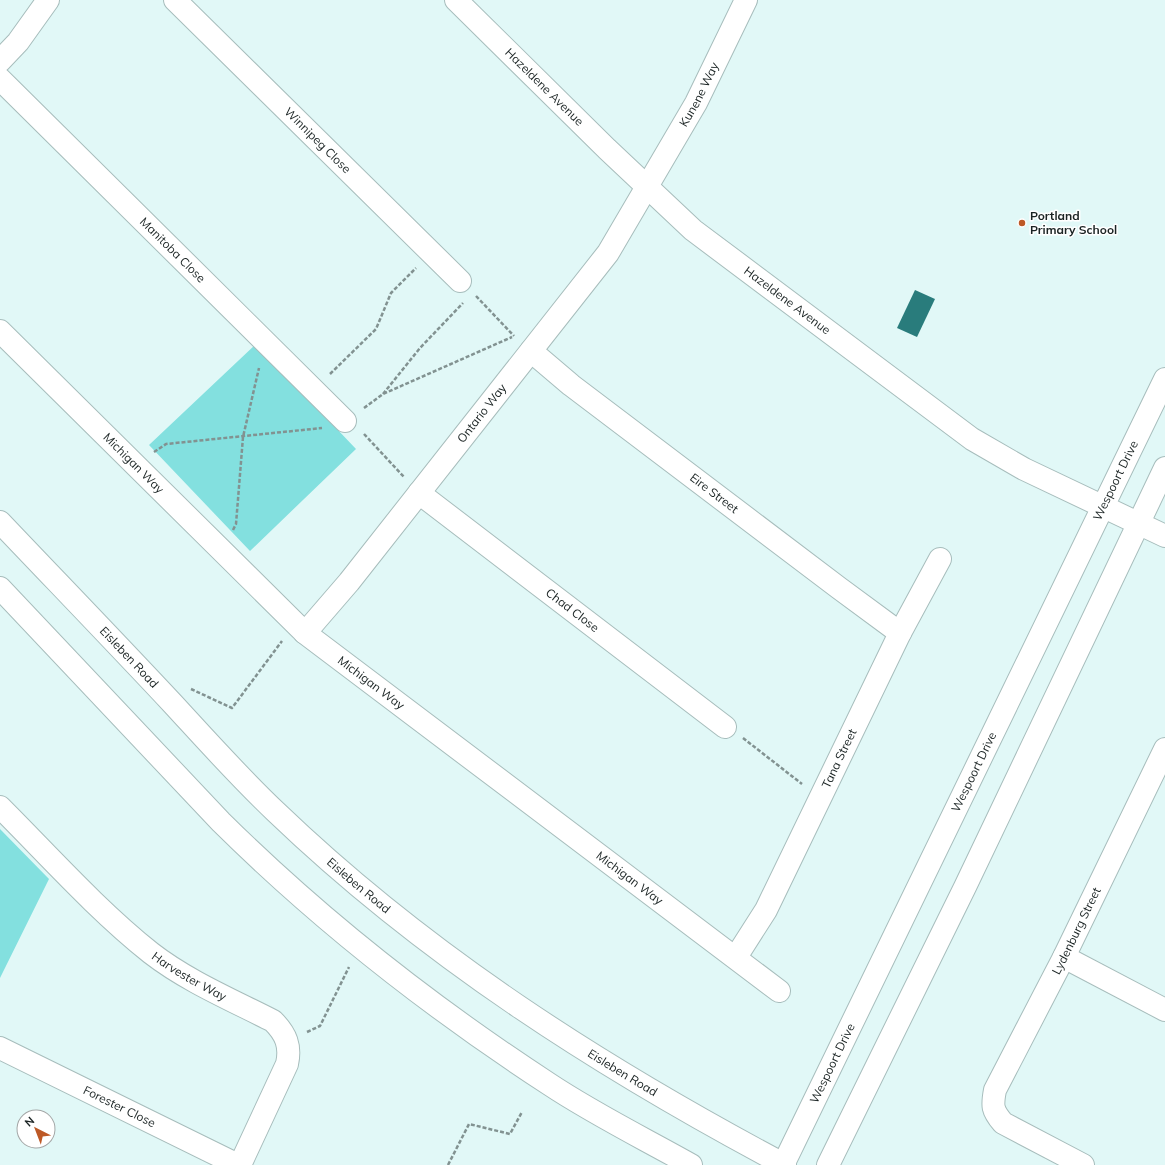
<svg xmlns="http://www.w3.org/2000/svg" width="1165" height="1165" font-family="Mulish,sans-serif">
<rect width="100%" height="100%" fill="#e1f8f7"/>
<path fill="#83e0df" d="M256,344L356,449L250,551L149,445Z
M0,829L49,879L0,978Z"/>
<path fill="#297c7c" d="M915,290L935,299L917,337L897,328Z"/>
<g fill="none" stroke-linecap="round" stroke-linejoin="round">
<g stroke="#a7bdbc" stroke-width="24">
<g id="street">
<path id="s1" d="M175,0L460,281"/>
<path id="s2" d="M456,0L607,149L693,230L972,439L1024,469L1165,536"/>
<path d="M0,61L18,42L48,0"/>
<path id="s3" d="M0,79L345,421"/>
<path id="s4" d="M0,331L305,633L779,991"/>
<path id="s5" d="M531,351L571,385L839,588L900,633"/>
<path id="s6" d="M419,493L725,727"/>
<path id="s7" d="M305,633L349,582L608,253L696,103L746,0"/>
<path id="s8" d="M0,807C49,856 97,910 151,953C187,981 232,1000 273,1021C286,1034 291,1046 287,1064L240,1165"/>
<path id="s9" d="M736,957L766,910L900,633L940,559"/>
<path d="M1064,957L1165,1010"/>
<path id="s10" d="M0,1048L238,1165"/>
<path id="s11" d="M1083,1165L1003,1123C992,1110 992,1106 995,1090L1064,957L1165,749"/>
</g>
</g>
<g stroke="#a7bdbc" stroke-width="24">
<g id="secondary">
<path id="s12" d="M0,522C58,583 116,643 173,704C207,741 240,778 276,812C426,956 602,1068 785,1165"/>
<path d="M0,588L221,822C321,921 431,1007 549,1084C594,1114 643,1138 691,1165"/>
<path id="s13" d="M783,1165L1165,379"/>
<path d="M828,1165L965,887L1165,468"/>
</g>
</g>
<path stroke="#829291" stroke-width="2.5" stroke-dasharray="4 2" stroke-linecap="butt" d="M476,296L514,336
M330,374L376,329L391,293L416,268
M383,394L420,348L463,303
M364,408L383,394L512,337
M364,434L404,477
M154,452L166,444L322,428
M233,530L236,524L243,437L259,368
M191,689L232,708L282,641
M743,738L802,784
M307,1032L320,1026L349,967
M448,1165L469,1124L510,1134L522,1112"/>
<use href="#street" stroke="#fff" stroke-width="22"/>
<use href="#secondary" stroke="#fff" stroke-width="22"/>
</g>
<circle fill="#bd5926" stroke="#fff" stroke-width="1.5" cx="1022" cy="223" r="4"/>
<g text-anchor="middle" stroke-width="3" stroke-linejoin="round" paint-order="stroke">
<g font-size="12" fill="#1b2424" stroke="#fff">
<text dy="4" stroke="none"><textPath href="#s2" startOffset="124">Hazeldene Avenue</textPath></text>
<text dy="4" stroke="none"><textPath href="#s7" startOffset="669">Kunene Way</textPath></text>
<text dy="4" stroke="none"><textPath href="#s1" startOffset="200">Winnipeg Close</textPath></text>
<text dy="4" stroke="none"><textPath href="#s3" startOffset="243">Manitoba Close</textPath></text>
<text dy="4" stroke="none"><textPath href="#s2" startOffset="448">Hazeldene Avenue</textPath></text>
<text dy="4" stroke="none"><textPath href="#s7" startOffset="282">Ontario Way</textPath></text>
<text dy="4" stroke="none"><textPath href="#s4" startOffset="188">Michigan Way</textPath></text>
<text dy="4" stroke="none"><textPath href="#s13" startOffset="761">Wespoort Drive</textPath></text>
<text dy="4" stroke="none"><textPath href="#s5" startOffset="232">Eire Street</textPath></text>
<text dy="4" stroke="none"><textPath href="#s6" startOffset="193">Chad Close</textPath></text>
<text dy="4" stroke="none"><textPath href="#s12" startOffset="187">Eisleben Road</textPath></text>
<text dy="4" stroke="none"><textPath href="#s4" startOffset="512">Michigan Way</textPath></text>
<text dy="4" stroke="none"><textPath href="#s9" startOffset="224">Tana Street</textPath></text>
<text dy="4" stroke="none"><textPath href="#s13" startOffset="437">Wespoort Drive</textPath></text>
<text dy="4" stroke="none"><textPath href="#s4" startOffset="836">Michigan Way</textPath></text>
<text dy="4" stroke="none"><textPath href="#s12" startOffset="511">Eisleben Road</textPath></text>
<text dy="4" stroke="none"><textPath href="#s11" startOffset="305">Lydenburg Street</textPath></text>
<text dy="4" stroke="none"><textPath href="#s8" startOffset="255">Harvester Way</textPath></text>
<text dy="4" stroke="none"><textPath href="#s13" startOffset="113">Wespoort Drive</textPath></text>
<text dy="4" stroke="none"><textPath href="#s12" startOffset="835">Eisleben Road</textPath></text>
<text dy="4" stroke="none"><textPath href="#s10" startOffset="133">Forester Close</textPath></text>
</g>
<g font-size="12" font-weight="bold" fill="#1b2424" stroke="#fff" text-anchor="start">
<text x="1030" y="220">Portland<tspan x="1030" dy="14">Primary School</tspan></text>
</g>
</g>
<g transform="translate(36 1129) rotate(318)"><circle r="19" fill="#ffffff" stroke="#a4a7a7"/>
<path d="M0-3L7 15L0 10L-7 15Z" fill="#bd5926"/>
<text y="-6" font-size="11" font-weight="bold" text-anchor="middle" fill="#1b2424">N</text>
</g>
</svg>
